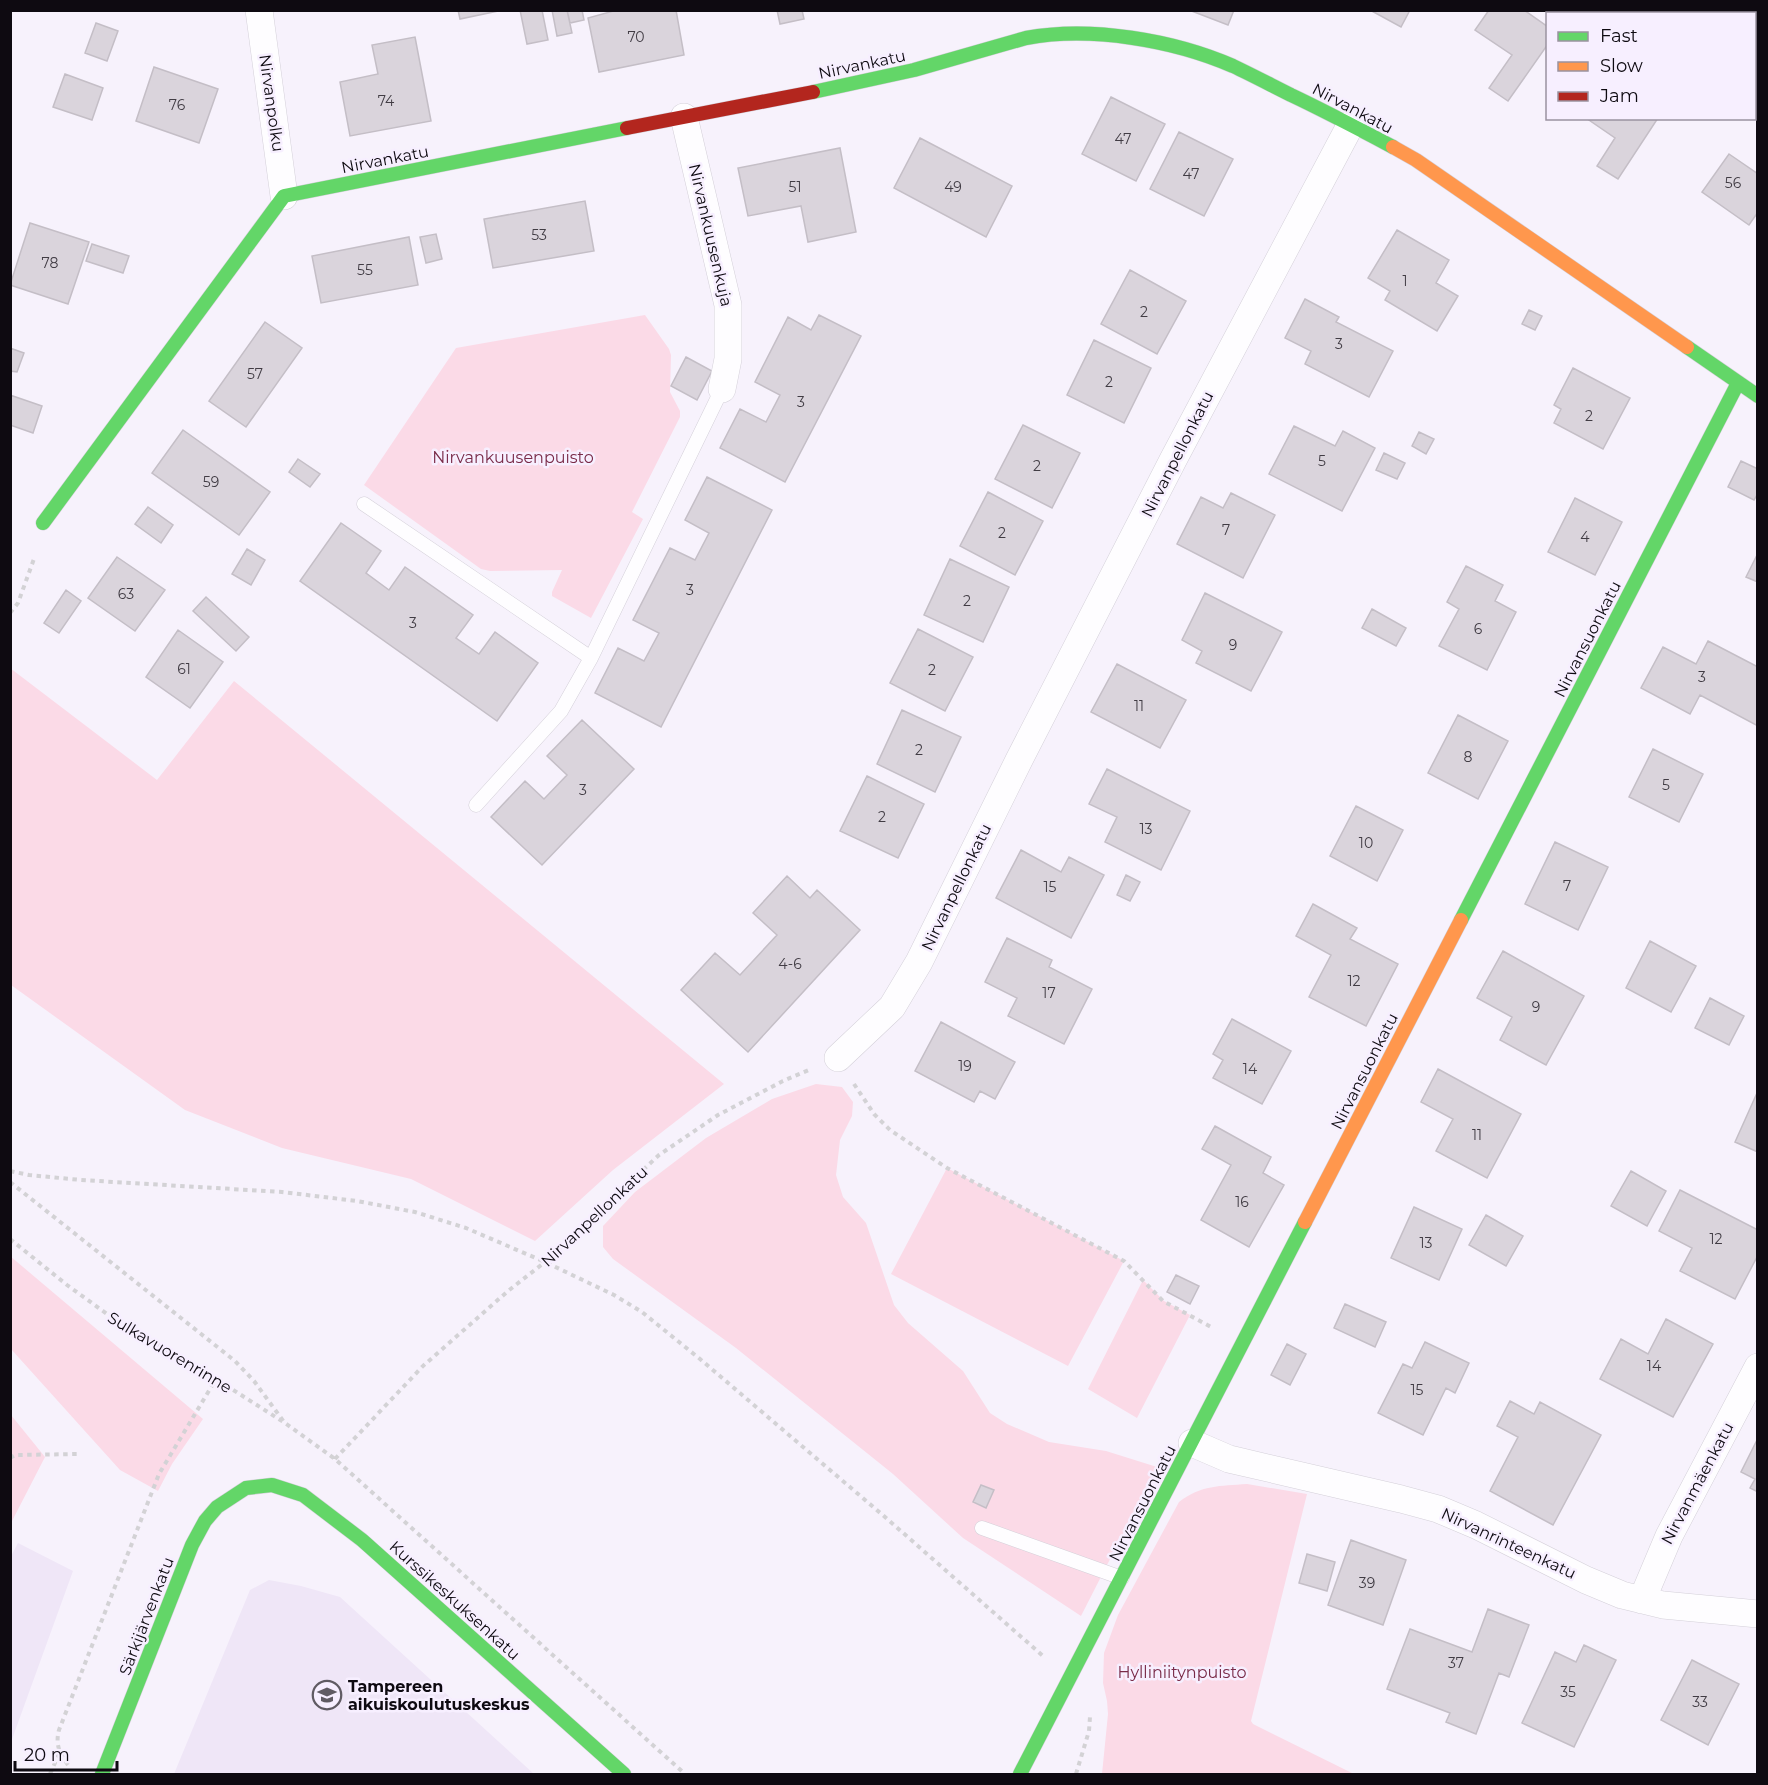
<svg xmlns="http://www.w3.org/2000/svg" width="1768" height="1785" font-family="Montserrat,sans-serif">
<rect width="100%" height="100%" fill="#f7f2fc"/>
<path fill="#efe6f7" d="M18,1543L73,1571L11,1742L10,1558Z
M269,1580L301,1586L340,1597L534,1774H174L250,1590Z"/>
<path fill="#fbdae7" d="M1627,11H1757V96L1754,94V14H1632Z
M645,315L669,349L671,355L670,392L680,411V417L632,512L643,519L591,618L552,596V592L562,570L490,571L481,569L364,485L456,348Z
M10,668L157,780L234,681L724,1084L613,1170L535,1241L411,1179L282,1148L185,1110L11,985Z
M816,1084L842,1087L853,1102L852,1116L840,1140L836,1175L843,1197L866,1223L894,1305L908,1323L963,1371L990,1413L1007,1424L1049,1442L1106,1451L1157,1467L1081,1616L963,1538L893,1474L736,1348L613,1259L603,1247V1226L635,1192L706,1138L772,1099Z
M947,1168L1124,1261L1068,1366L891,1274Z
M10,1256L203,1419L172,1464L158,1491L120,1470L11,1349Z
M1143,1280L1164,1301L1190,1315L1137,1418L1088,1389Z
M11,1415L45,1457L11,1523Z
M1247,1484L1307,1494L1251,1721L1253,1724L1354,1774H1102L1108,1714L1107,1701L1103,1683L1104,1653L1118,1615L1179,1502C1201,1485 1220,1486 1247,1484Z"/>
<path fill="#dad4dc" stroke="#c4bec6" stroke-width="1.5" d="M458,10H503L460,19Z
M520,10H542L548,40L527,44Z
M552,10H567L572,33L557,36Z
M567,10H582L584,20L570,23Z
M617,10H676L684,55L599,72L588,18Z
M777,10H802L804,19L780,24Z
M1189,10H1234L1228,25Z
M1370,10H1410L1401,27Z
M1489,10H1524L1548,27V44L1508,101L1489,88L1512,55L1475,30Z
M96,23L118,31L107,61L85,53Z
M415,37L431,121L350,136L340,82L378,74L372,45Z
M154,67L218,89L199,143L136,121Z
M65,74L103,88L92,120L53,107Z
M1111,97L1165,124L1136,181L1082,154Z
M1586,118H1658L1618,179L1597,166L1615,138Z
M1179,132L1233,159L1204,216L1150,189Z
M920,138L1012,186L986,237L894,188Z
M840,148L856,232L808,242L801,206L748,216L738,168Z
M1729,154L1758,174V212L1749,225L1702,192Z
M585,201L594,251L493,268L484,219Z
M30,223L89,242L68,304L10,285Z
M1397,230L1449,260L1436,283L1458,296L1437,331L1385,300L1390,291L1368,278Z
M436,234L442,259L426,263L420,237Z
M409,237L418,285L321,303L312,256Z
M92,244L129,256L123,273L86,261Z
M1130,270L1186,301L1157,354L1101,324Z
M1305,299L1339,317L1336,322L1393,351L1369,397L1305,364L1311,351L1285,338Z
M1529,310L1542,316L1535,330L1522,324Z
M819,315L861,336L785,482L720,448L740,409L766,422L780,395L755,382L788,317L811,330Z
M265,322L302,348L246,427L209,401Z
M1094,340L1151,368L1124,423L1067,395Z
M10,348L24,353L17,372L10,371Z
M686,357L712,371L697,400L671,386Z
M1573,368L1630,398L1603,449L1554,423L1561,409L1554,405Z
M10,395L42,406L33,433L10,425Z
M1023,425L1080,453L1052,508L995,479Z
M1294,426L1335,446L1343,431L1375,448L1342,511L1269,474Z
M183,430L270,492L239,535L152,473Z
M1419,432L1434,439L1426,454L1412,446Z
M1384,453L1405,463L1397,479L1376,470Z
M298,459L320,474L310,487L289,472Z
M1741,461L1758,469V493L1754,500L1728,487Z
M707,477L772,510L661,727L595,693L618,648L644,661L659,633L633,620L670,548L695,560L709,533L685,520Z
M988,492L1043,521L1015,575L960,546Z
M1231,493L1275,515L1243,578L1177,544L1201,497L1223,508Z
M1575,498L1622,522L1595,575L1548,552Z
M148,507L173,525L161,543L135,524Z
M341,523L381,551L366,573L389,590L405,567L473,615L456,638L479,654L495,632L538,663L497,721L300,581Z
M247,549L265,560L251,585L232,574Z
M1758,553V582L1746,577Z
M117,557L165,590L135,631L88,598Z
M950,559L1009,587L983,642L924,615Z
M1466,566L1503,585L1495,601L1516,612L1487,670L1439,646L1459,609L1447,602Z
M66,590L81,601L59,633L44,623Z
M1205,593L1282,632L1251,691L1196,663L1202,651L1182,640Z
M206,597L249,637L236,651L193,611Z
M1372,609L1406,628L1396,646L1362,628Z
M918,629L973,657L945,711L890,683Z
M178,630L223,662L190,708L146,677Z
M1708,641L1758,667V726L1700,695L1690,714L1641,688L1663,647L1696,664Z
M1117,664L1186,700L1160,748L1091,712Z
M902,710L961,737L935,792L877,764Z
M1458,715L1508,741L1478,799L1428,773Z
M582,720L634,769L542,865L491,817L525,781L544,799L567,775L547,756Z
M1653,749L1703,774L1679,822L1629,797Z
M1107,769L1190,811L1161,870L1105,842L1117,817L1089,804Z
M867,776L924,804L898,858L840,831Z
M1356,806L1403,830L1377,881L1330,856Z
M1555,842L1608,867L1578,930L1525,904Z
M1021,850L1061,872L1069,857L1104,875L1071,938L996,898Z
M1126,875L1140,882L1130,901L1117,895Z
M787,876L810,898L817,890L860,930L748,1052L681,990L715,953L740,975L777,935L753,913Z
M1313,904L1357,928L1350,939L1398,964L1366,1026L1309,997L1331,955L1296,936Z
M1007,938L1052,960L1049,967L1092,989L1064,1044L1008,1016L1017,998L985,982Z
M1650,941L1696,966L1671,1012L1626,988Z
M1503,951L1584,996L1546,1065L1500,1040L1512,1017L1477,998Z
M1710,998L1744,1016L1729,1045L1695,1028Z
M1232,1019L1291,1051L1262,1104L1213,1078L1223,1060L1213,1054Z
M941,1022L1015,1062L995,1099L980,1091L974,1102L915,1071Z
M1438,1069L1521,1114L1487,1178L1436,1151L1453,1119L1421,1102Z
M1757,1093H1758V1152L1735,1142Z
M1215,1126L1271,1157L1263,1173L1284,1185L1249,1247L1201,1220L1231,1165L1202,1149Z
M1631,1171L1666,1191L1647,1226L1611,1206Z
M1680,1190L1758,1230V1255L1735,1299L1680,1271L1692,1248L1659,1231Z
M1414,1207L1462,1229L1439,1280L1391,1258Z
M1486,1215L1523,1236L1506,1266L1469,1245Z
M1176,1275L1199,1286L1190,1304L1167,1292Z
M1345,1304L1386,1322L1375,1347L1334,1328Z
M1666,1319L1713,1344L1673,1417L1600,1379L1621,1339L1648,1354Z
M1425,1342L1469,1363L1455,1393L1446,1388L1423,1435L1378,1413L1403,1364L1412,1368Z
M1287,1344L1306,1354L1290,1385L1271,1375Z
M1510,1401L1534,1414L1540,1402L1601,1435L1553,1525L1490,1491L1518,1437L1497,1426Z
M1757,1440L1758,1441V1492L1750,1488L1755,1479L1741,1472Z
M981,1485L994,1490L986,1508L973,1502Z
M1351,1540L1406,1560L1383,1625L1328,1605Z
M1307,1554L1335,1562L1327,1591L1299,1583Z
M1488,1609L1529,1625L1509,1677L1499,1673L1476,1734L1446,1722L1450,1713L1387,1689L1410,1629L1472,1652Z
M1584,1645L1616,1660L1574,1747L1522,1723L1555,1652L1576,1662Z
M1692,1660L1739,1684L1708,1745L1661,1720Z"/>
<g fill="none" stroke-linecap="round" stroke-linejoin="round">
<g stroke="#d4d0d9" stroke-width="15">
<path id="lane" d="M364,504L591,658
M476,805L561,711L591,658L722,389
M982,1528L1122,1578"/>
</g>
<g stroke="#d4d0d9" stroke-width="28">
<path id="street" d="M259,10L284,196
M684,117L728,305V359L722,389
M838,1058L892,1007L919,962L1019,760L1173,460L1351,124
M1192,1443L1229,1459L1401,1499L1438,1509L1476,1525L1586,1580L1622,1595L1663,1605L1758,1614
M1642,1600L1669,1536L1758,1367"/>
</g>
<g stroke="#d4d0d9" stroke-width="15">
<path id="fast" d="M813,92L914,70L1026,38C1091,26 1173,40 1233,66C1252,75 1271,85 1291,95C1325,111 1359,129 1393,147
M1687,347L1758,396
M43,523L284,196L627,128
M1461,920L1738,383
M102,1774L192,1545L205,1521L217,1507L246,1488L272,1485L303,1495L362,1540L624,1774
M1020,1774L1305,1222"/>
</g>
<g stroke="#d4d0d9" stroke-width="15">
<path id="slow" d="M1393,147L1416,160L1687,347
M1305,1222L1461,920"/>
</g>
<g stroke="#d4d0d9" stroke-width="15">
<path id="jam" d="M627,128L813,92"/>
</g>
<path stroke="#d3d2d5" stroke-width="4" stroke-dasharray="4.5 4.5" stroke-linecap="butt" d="M1754,19L1757,10
M10,613L18,603L35,556
M854,1084L874,1114L890,1130L947,1168L1124,1261L1163,1301L1213,1328
M10,1171L29,1175L81,1180L282,1192L357,1201L415,1212L466,1228L545,1262L614,1295L642,1312L700,1359L885,1517L1043,1656
M10,1182L235,1361L254,1381L284,1422
M10,1239L67,1285L114,1319L216,1379L285,1423L335,1459L685,1774
M10,1458L15,1455L78,1454
M335,1459L423,1366L508,1291L545,1262L659,1155L718,1115L783,1081L809,1070
M68,1765C60,1754 55,1745 59,1730L159,1474L216,1379
M50,1774L59,1754
M1076,1774L1089,1731L1090,1717"/>
<use href="#lane" stroke="#fefdff" stroke-width="14"/>
<use href="#street" stroke="#fefdff" stroke-width="27"/>
<use href="#fast" stroke="#63d668" stroke-width="14"/>
<use href="#slow" stroke="#ff974d" stroke-width="14"/>
<use href="#jam" stroke="#b3261e" stroke-width="14"/>
</g>
<defs>
<g id="school-ring" transform="scale(1.5)"><circle r="9.5" fill="#f7efff" stroke="#605b63" stroke-width="1.5"/><path d="M0-5L7-2L0 1L-7-2ZM-4 1L0 2.5L4 1V4Q0 6-4 4Z" fill="#605b63"/></g>
</defs>
<g fill-rule="evenodd">
<use href="#school-ring" x="327" y="1695"/>
</g>
<g text-anchor="middle" stroke-width="5" stroke-linejoin="round" paint-order="stroke">
<g font-size="14" fill="#413c44">
<text x="636" y="42">70</text>
<text x="386" y="106">74</text>
<text x="177" y="110">76</text>
<text x="1123" y="144">47</text>
<text x="1191" y="179">47</text>
<text x="1733" y="188">56</text>
<text x="795" y="192">51</text>
<text x="953" y="192">49</text>
<text x="539" y="240">53</text>
<text x="50" y="268">78</text>
<text x="365" y="275">55</text>
<text x="1405" y="286">1</text>
<text x="1144" y="317">2</text>
<text x="1339" y="349">3</text>
<text x="255" y="379">57</text>
<text x="1109" y="387">2</text>
<text x="801" y="407">3</text>
<text x="1589" y="421">2</text>
<text x="1322" y="466">5</text>
<text x="1037" y="471">2</text>
<text x="211" y="487">59</text>
<text x="1226" y="535">7</text>
<text x="1002" y="538">2</text>
<text x="1585" y="542">4</text>
<text x="690" y="595">3</text>
<text x="126" y="599">63</text>
<text x="967" y="606">2</text>
<text x="413" y="628">3</text>
<text x="1478" y="634">6</text>
<text x="1233" y="650">9</text>
<text x="184" y="674">61</text>
<text x="932" y="675">2</text>
<text x="1702" y="682">3</text>
<text x="1139" y="711">11</text>
<text x="919" y="755">2</text>
<text x="1468" y="762">8</text>
<text x="1666" y="790">5</text>
<text x="583" y="795">3</text>
<text x="882" y="822">2</text>
<text x="1146" y="834">13</text>
<text x="1366" y="848">10</text>
<text x="1567" y="891">7</text>
<text x="1050" y="892">15</text>
<text x="790" y="969">4-6</text>
<text x="1354" y="986">12</text>
<text x="1049" y="998">17</text>
<text x="1536" y="1012">9</text>
<text x="965" y="1071">19</text>
<text x="1250" y="1074">14</text>
<text x="1477" y="1140">11</text>
<text x="1242" y="1207">16</text>
<text x="1716" y="1244">12</text>
<text x="1426" y="1248">13</text>
<text x="1654" y="1371">14</text>
<text x="1417" y="1395">15</text>
<text x="1367" y="1588">39</text>
<text x="1456" y="1668">37</text>
<text x="1568" y="1697">35</text>
<text x="1700" y="1707">33</text>
</g>
<g font-size="16" fill="#0e0a11" stroke="#f7efff">
<text transform="translate(862 64) rotate(-12)" y="6">Nirvankatu</text>
<text transform="translate(272 103) rotate(82)" y="6">Nirvanpolku</text>
<text transform="translate(1353 108) rotate(28)" y="6">Nirvankatu</text>
<text transform="translate(385 159) rotate(-11)" y="6">Nirvankatu</text>
<text transform="translate(711 235) rotate(77)" y="6">Nirvankuusenkuja</text>
<text transform="translate(1177 454) rotate(-63)" y="6">Nirvanpellonkatu</text>
<text transform="translate(1587 639) rotate(-63)" y="6">Nirvansuonkatu</text>
<text transform="translate(956 887) rotate(-64)" y="6">Nirvanpellonkatu</text>
<text transform="translate(1364 1071) rotate(-63)" y="6">Nirvansuonkatu</text>
<text transform="translate(594 1216) rotate(-43)" y="6">Nirvanpellonkatu</text>
<text transform="translate(170 1352) rotate(31)" y="6">Sulkavuorenrinne</text>
<text transform="translate(1697 1483) rotate(-62)" y="6">Nirvanmäenkatu</text>
<text transform="translate(1142 1503) rotate(-63)" y="6">Nirvansuonkatu</text>
<text transform="translate(1509 1543) rotate(25)" y="6">Nirvanrinteenkatu</text>
<text transform="translate(455 1600) rotate(42)" y="6">Kurssikeskuksenkatu</text>
<text transform="translate(146 1616) rotate(-69)" y="6">Särkijärvenkatu</text>
</g>
<g font-size="16" fill="#792a48" stroke="#f7efff">
<text x="513" y="463">Nirvankuusenpuisto</text>
<text x="1182" y="1678">Hylliniitynpuisto</text>
</g>
<g font-size="16" font-weight="bold" fill="#0e0a11" stroke="#f7efff" text-anchor="start">
<text x="348" y="1692">Tampereen<tspan x="348" dy="18">aikuiskoulutuskeskus</tspan></text>
</g>
</g>
<rect width="1768" height="1785" fill="none" stroke="#0e0a11" stroke-width="24"/>
<rect x="1546" y="12" width="210" height="108" fill="#f7efff" stroke="#9a93a0" stroke-width="1.5"/>
<rect x="1558" y="32" width="30" height="9" fill="#63d668" stroke="#9a93a0" stroke-width="1.5"/>
<text x="1600" y="42" font-size="18" fill="#0e0a11">Fast</text>
<rect x="1558" y="62" width="30" height="9" fill="#ff974d" stroke="#9a93a0" stroke-width="1.5"/>
<text x="1600" y="72" font-size="18" fill="#0e0a11">Slow</text>
<rect x="1558" y="92" width="30" height="9" fill="#b3261e" stroke="#9a93a0" stroke-width="1.5"/>
<text x="1600" y="102" font-size="18" fill="#0e0a11">Jam</text>
<path d="M15 1761v9h102v-9" fill="none" stroke="#0e0a11" stroke-width="3"/>
<text x="24" y="1761" font-size="18" fill="#0e0a11" stroke="#f7efff" stroke-width="4.5" paint-order="stroke">20 m</text>
</svg>
